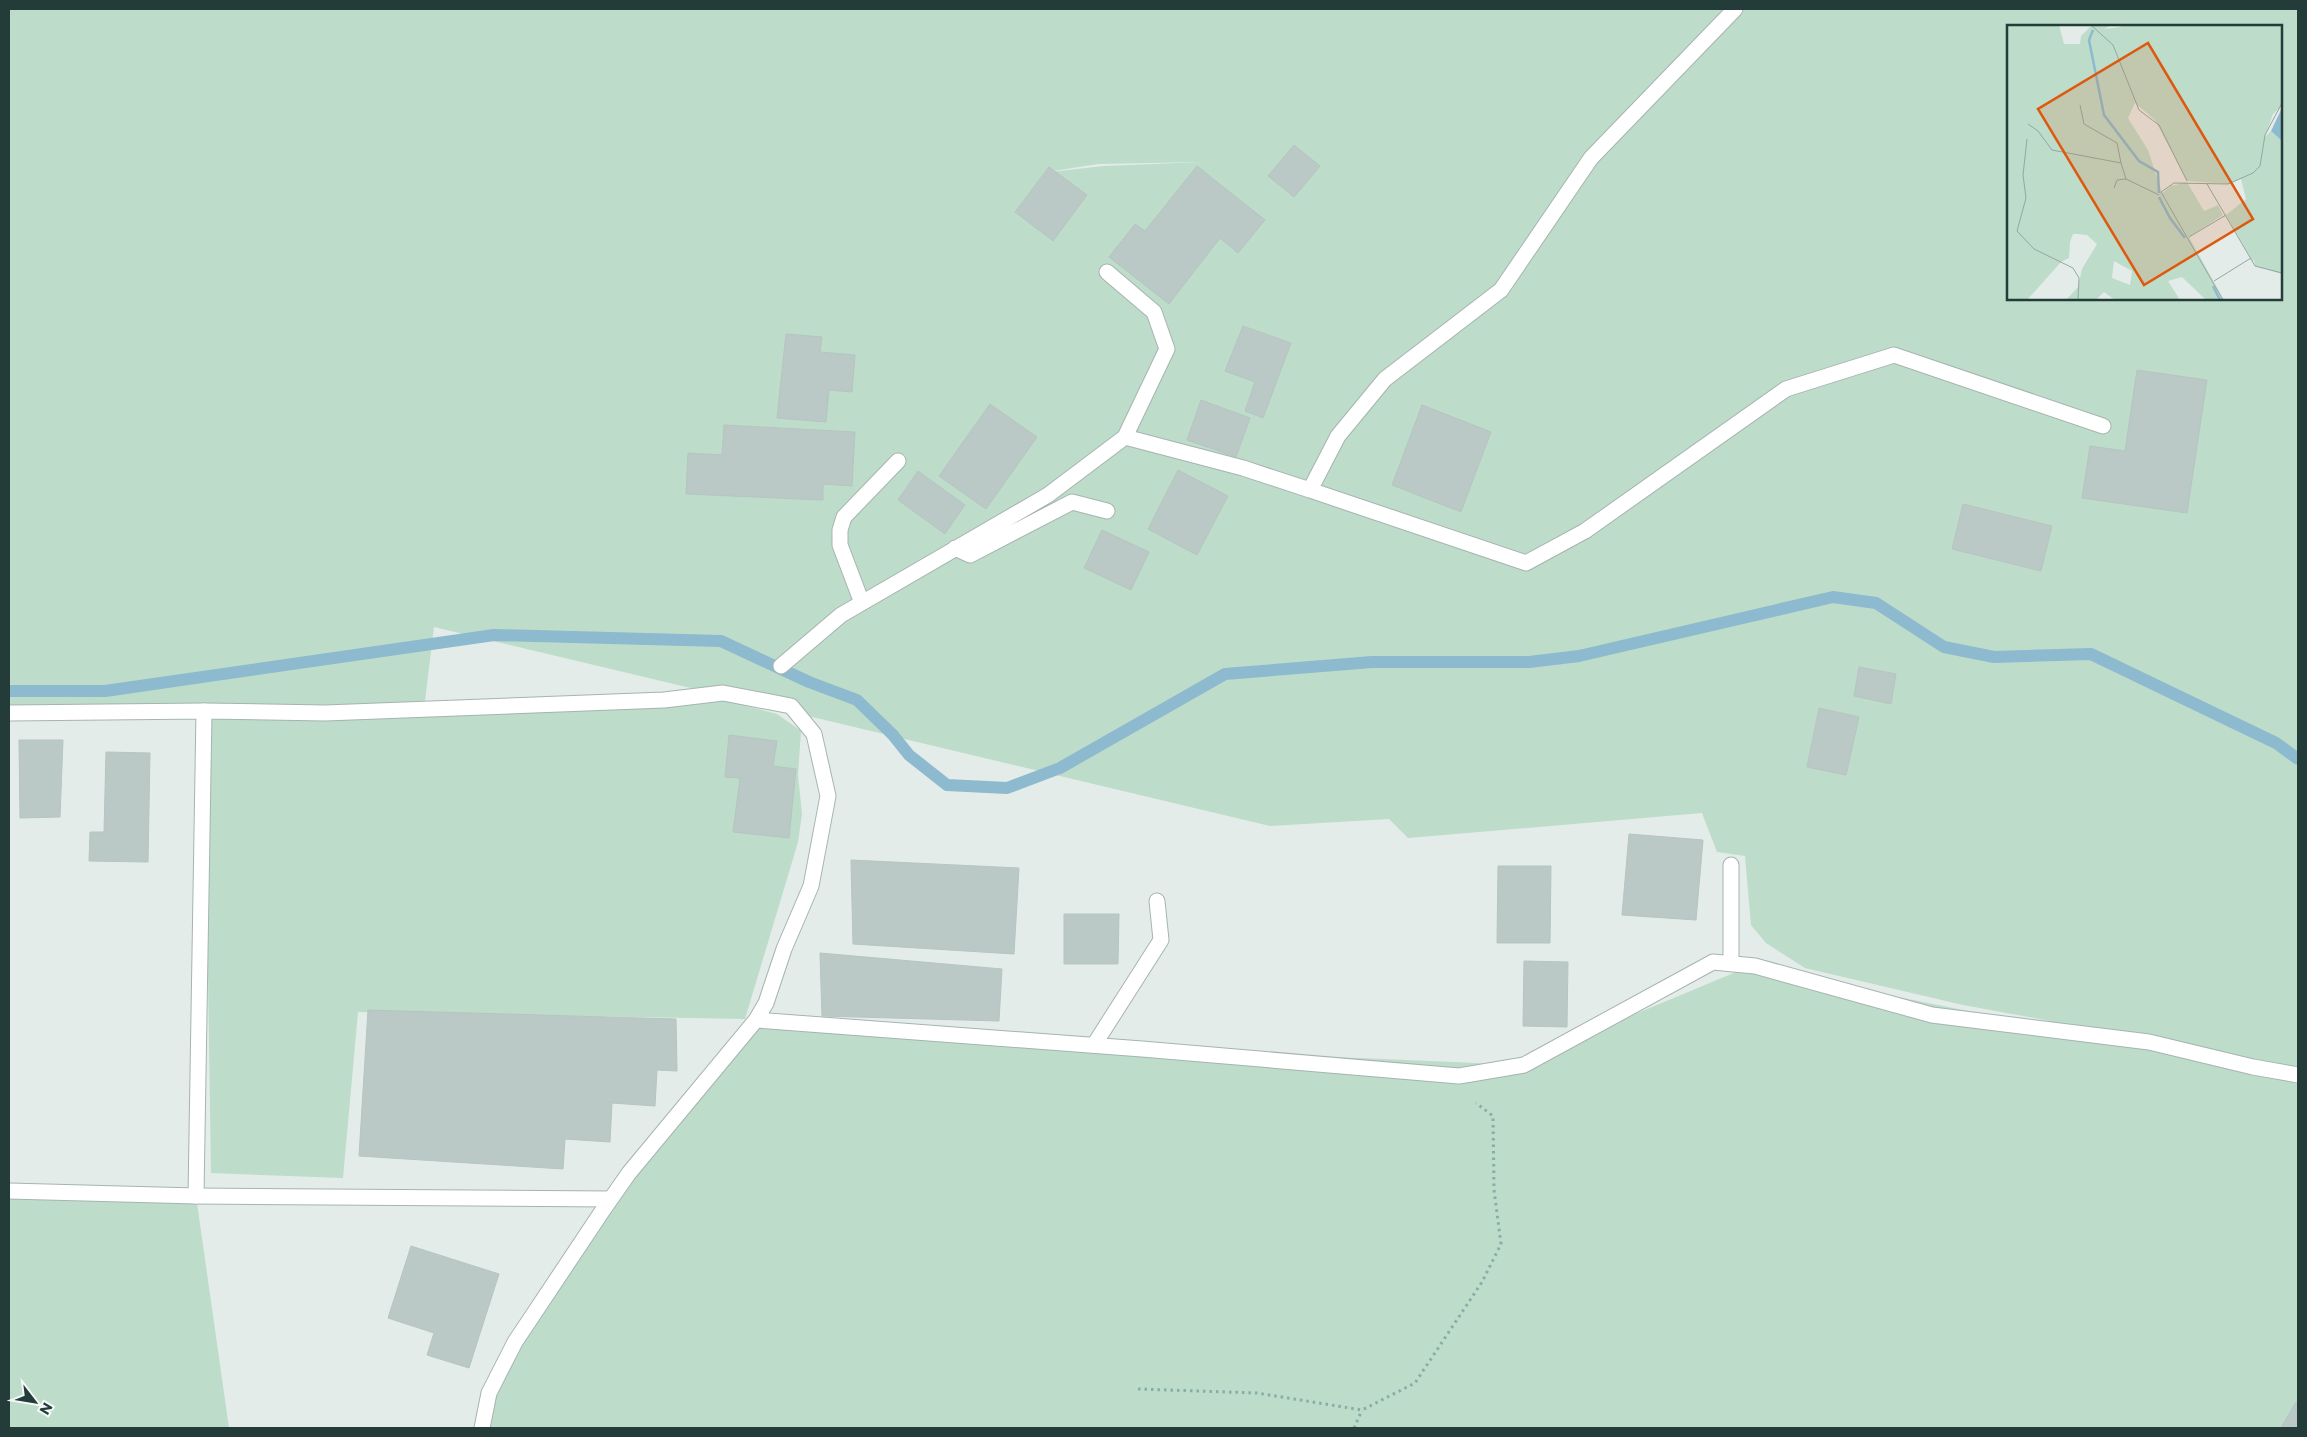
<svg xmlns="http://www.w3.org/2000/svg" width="2307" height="1437" font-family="Montserrat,sans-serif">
<rect width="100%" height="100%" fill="#e3ece9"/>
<path fill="#bddcca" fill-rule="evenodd" d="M9,9H2298V1428H482L489,1393L629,1173L756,1020L1142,1049L1524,1065L1561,1045L1748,967L2133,1044L2045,1020L1963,1005L1805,968L1766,943L1751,925L1745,856L1717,852L1702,813L1408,838L1389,819L1270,826L434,627L424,709L704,695L777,714L801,731L798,775L802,814L798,842L745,1019L358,1012L343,1178L211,1173L204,711L9,709ZM2008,26H2281V299H2008ZM1202,162L1104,166L1041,173L1098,164Z
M9,1191L196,1196L229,1428H9Z"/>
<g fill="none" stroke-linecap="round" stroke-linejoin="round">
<path stroke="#8dbace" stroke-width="12" d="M9,691H105L494,635L721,641L809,682L857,700L893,735L909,755L947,785L1007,788L1060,768L1225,674L1372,662H1529L1579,656L1833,597L1876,603L1944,647L1994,657L2091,654L2276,743L2298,759"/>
</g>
<path fill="#bbc9c6" stroke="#b5c5c1" d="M1294,145L1320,166L1294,197L1268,176Z
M1197,166L1265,220L1238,253L1220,238L1169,304L1109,257L1135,224L1145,231Z
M1049,167L1087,195L1053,241L1015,212Z
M1243,326L1291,343L1263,418L1245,411L1255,382L1225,371Z
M786,334L822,337L820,352L855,355L852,392L829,390L826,422L777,418Z
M2137,370L2207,380L2187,513L2082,498L2090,446L2125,451Z
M1201,400L1250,418L1236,457L1187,440Z
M990,404L1037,437L986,509L939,476Z
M1422,405L1491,432L1461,512L1392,485Z
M724,425L855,432L852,486L823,484V500L686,494L688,453L722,455Z
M1178,470L1228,496L1197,555L1148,529Z
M918,471L965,505L945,534L898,500Z
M1963,504L2052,526L2041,571L1952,549Z
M1102,530L1149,552L1131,590L1084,568Z
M1859,667L1896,674L1891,704L1854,696Z
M1819,708L1859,717L1846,775L1807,767Z
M729,735L777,741L773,766L796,769L789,838L733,832L740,778L725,777Z
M19,740H63L60,817L20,818Z
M106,752L150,753L148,862L89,861L90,832H104Z
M1629,834L1703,840L1696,920L1622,915Z
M851,860L1019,868L1014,954L853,944Z
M1498,866H1551L1550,943H1497Z
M1064,914H1119L1118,964H1064Z
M820,953L1002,969L999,1021L822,1016Z
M1524,961L1568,962L1567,1027L1523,1026Z
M368,1010L676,1019L677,1071L657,1070L655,1106L612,1103L610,1142L565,1139L563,1169L359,1156Z
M411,1246L499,1274L469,1368L427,1355L434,1333L388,1318Z
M2296,1402L2298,1403V1428H2281Z"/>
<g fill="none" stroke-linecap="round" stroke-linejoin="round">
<g stroke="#a6b4b1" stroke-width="17">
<path id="service" d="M196,1196L204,711"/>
</g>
<g stroke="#a6b4b1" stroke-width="17">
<path id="minor" d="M1107,272L1154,312L1167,349L1125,437
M1310,490L1526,563L1585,531L1786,389L1894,355L2103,426
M955,548L970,555L1072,502L1107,511
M862,603L840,545V530L844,517L898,461
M781,666L841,615L1048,495L1125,437L1243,468L1310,490L1338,436L1385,379L1501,290L1591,158L1735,9
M9,713L204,711L325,713L664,700L723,693L791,706L814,734L828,796L811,886L784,949L766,1003L756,1020L629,1173L601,1213L515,1342L489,1393L482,1428
M1731,964V865
M756,1020L1142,1049L1459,1076L1524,1065L1713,962L1755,966L1932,1015L2149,1042L2253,1067L2298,1075
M1094,1045L1161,940L1157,901
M9,1191L196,1196L611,1199"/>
</g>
<path stroke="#85aea7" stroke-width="3" stroke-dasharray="2.5 4" stroke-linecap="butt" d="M1138,1389L1257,1393L1362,1410L1415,1383L1482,1282L1501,1244L1494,1190L1493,1116L1476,1103
M1354,1428L1362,1410"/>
<use href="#service" stroke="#fff" stroke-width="15"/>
<use href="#minor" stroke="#fff" stroke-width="15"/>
</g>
<g transform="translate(2007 25)">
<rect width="275" height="275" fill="#e3ece9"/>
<path d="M0,0H52L57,19H73L74,11L85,0H105L97,4L115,2L108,0H275V81L266,89L258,112L264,106L275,116V249L248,241L247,234L246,237L219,190L239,174L234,154L221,159L180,156L148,95L128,78L121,93L141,125L155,168L164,161L180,157L197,186L211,180L216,190L182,212L217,275H199L175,252L161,256L173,275H108L97,267L89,275H59L71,262L75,244L90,219L80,210L70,209H66L63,217L62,233L54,237L20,275H0ZM107,236L125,246L123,260L105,253Z" fill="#bddcca" fill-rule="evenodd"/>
<path d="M275,83V116L264,106Z" fill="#8dbace"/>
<path fill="none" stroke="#8dbace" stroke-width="2.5" d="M86,5L82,15L97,90L132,136L151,147L152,168M152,172L163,193L178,213M206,261L213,275"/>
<path fill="none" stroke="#96a6a3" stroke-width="1" d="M84,0L106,20L132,85L152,100L180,156M73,80L77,99L110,118L114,138M21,99L31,106L45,125L114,138L119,154L152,170M20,114L16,150L19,173L10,206L27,224L66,243L72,253L71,275M200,159L248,241L275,248M107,163L110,155L119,154M182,212L219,190M207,256L244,233M216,275L154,167L167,158L221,159L246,148L253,141L258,110L275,78"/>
<path fill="#de580e" fill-opacity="0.15" stroke="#de580e" stroke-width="2.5" d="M141,18L246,194L137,260L31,84Z"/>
<rect width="275" height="275" fill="none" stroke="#233c39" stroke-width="2.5"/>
</g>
<rect width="2307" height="1437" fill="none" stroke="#233c39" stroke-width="20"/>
<g transform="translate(35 1402) rotate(121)" stroke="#f3f8f7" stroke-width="4" paint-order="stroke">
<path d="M0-4L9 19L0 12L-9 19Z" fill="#233c39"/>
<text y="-8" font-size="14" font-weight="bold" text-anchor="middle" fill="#233c39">N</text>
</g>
</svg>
